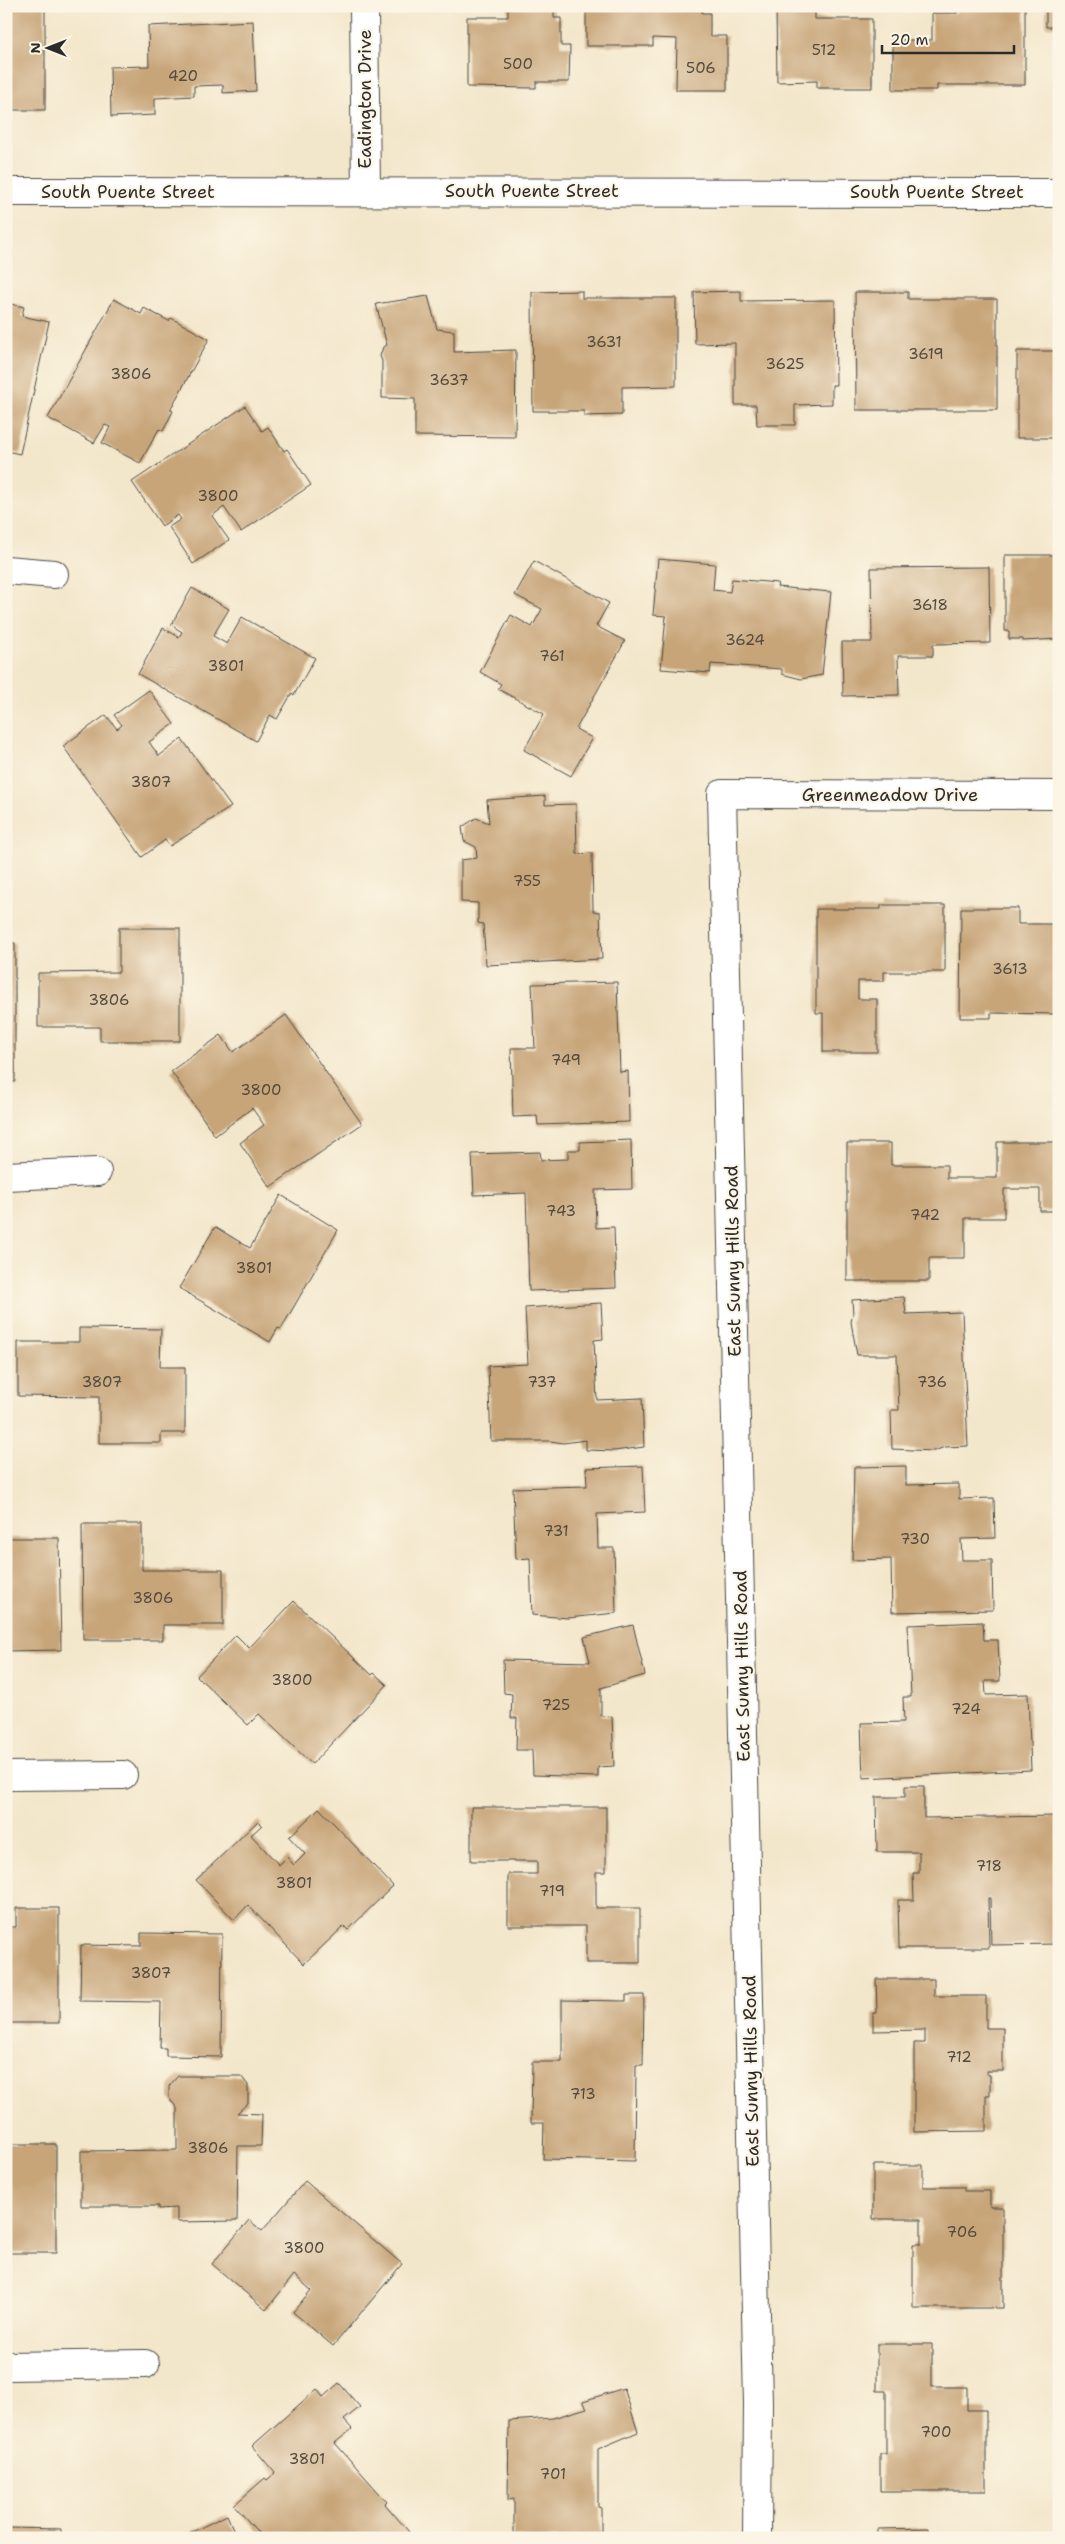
<svg xmlns="http://www.w3.org/2000/svg" width="1065" height="2544" font-family="'Shantell Sans',sans-serif">
<rect width="100%" height="100%" fill="#fcf5e5"/>
<filter id="ink" filterUnits="userSpaceOnUse"><feTurbulence type="fractalNoise" baseFrequency=".02" numOctaves="2"/><feDisplacementMap in="SourceGraphic" scale="10" xChannelSelector="R" yChannelSelector="G"/><feConvolveMatrix kernelMatrix="1 2 1 2 8 2 1 2 1" color-interpolation-filters="sRGB"/></filter>
<filter id="wash" filterUnits="userSpaceOnUse"><feTurbulence type="fractalNoise" baseFrequency=".0096" numOctaves="4" result="noise"/><feDisplacementMap in="SourceGraphic" scale="20" xChannelSelector="R" yChannelSelector="G"/><feGaussianBlur stdDeviation="1.12" result="paint"/><feColorMatrix in="noise" values="0 0 0 0 0 0 0 0 0 0 0 0 0 0 0 0 0 1.4 0 .05"/><feComposite in="paint" operator="in"/></filter>
<g filter="url(#wash)">
<rect width="100%" height="100%" fill="#f3e7cb"/>
<g id="blocks">
<path fill="#c7a579" d="M6,6H45V110H6Z
M508,6H554V18H561V46H570L569,82H536V88L467,87V17H508Z
M586,6H702V13H710V36H727V90H676L677,39L653,38V46H586Z
M776,6H815V19H872V88H817V81L777,82Z
M957,6H1025V85H937V90H893V40H932V13H957Z
M1046,6H1059V27H1046Z
M253,21L256,91L223,93V85L194,86V96L155,98V115L111,117L110,67L149,66L148,26Z
M582,291V298H676V386L622,387V415L584,416V411H533L532,292Z
M741,291V301L835,300L836,385H832V404L795,405V425H757L756,405H735V343L695,344L694,292Z
M855,292H908V299H997V410H856Z
M428,296L437,329L454,331V352L516,350L515,437L415,436V399L382,398V361L380,356L383,347L387,345L376,304Z
M114,299L141,314L144,308L169,321L171,318L209,339L170,410L173,411L163,431L159,429L140,463L102,443L110,427L105,425L94,443L48,418Z
M6,303L24,307L22,316L49,322L20,454L6,451Z
M1017,351H1059V438H1017Z
M245,406L262,431L268,427L284,451L287,449L311,485L241,532L224,507L212,516L229,540L193,564L169,527L181,519L178,515L162,526L132,482Z
M1005,555H1059V639L1023,641V639H1009V631H1005Z
M658,559L715,564L713,590L730,592L732,579L778,583L777,587L831,592L822,675L801,679L782,674V669L711,664L710,673L661,669L666,616L653,615Z
M534,561L609,603L596,626L625,641L576,729L592,738L571,776L524,750L544,714L498,689L501,684L480,672L511,615L532,627L542,609L515,595Z
M989,567L990,643L933,644V656H898L899,695L843,696L842,642H872L871,568Z
M192,588L229,609L213,636L227,644L242,617L315,658L294,695L292,693L277,719L270,715L256,741L138,674L163,628L179,637L182,632L171,625Z
M149,690L174,724L149,742L159,756L182,739L231,807L170,846L165,840L142,857L63,746L106,715L117,729L122,725L114,715Z
M545,796V805L576,804L577,854L592,853L593,911L600,912L602,959L486,965L483,924L478,923V903L461,902V860L477,858L476,847L464,841L462,827L476,818L489,823L487,800Z
M881,905H945V972H884V981H858V999H877V1052H823V1013H816V909H881Z
M961,908H1018V924H1059V1014L991,1013V1018H960Z
M119,928H180V1041H100V1027H38V973L119,972Z
M6,943H15V1082H6Z
M617,982L620,1072L628,1071L629,1122L538,1125L537,1116L513,1117L511,1048H535L532,984Z
M286,1015L362,1124L270,1187L240,1143L264,1125L252,1108L215,1136L171,1071L221,1035L233,1052Z
M631,1140L632,1189L595,1190L596,1228L614,1227L616,1288L529,1291L526,1193L474,1195L472,1154L540,1152L541,1160L568,1159V1150H580V1142Z
M997,1142H1059V1211H1040V1189H1004V1218H965V1258H929V1281H847V1143H891V1165H947V1178H997Z
M281,1195L338,1230L281,1329L278,1328L270,1342L179,1288L215,1227L250,1248Z
M904,1297L906,1314L962,1312L968,1446L945,1447L934,1451L892,1449L891,1410H899L897,1355H857L851,1322L853,1314L852,1300Z
M601,1303L603,1339L594,1340L597,1400L642,1398L644,1447L614,1451L586,1450V1440L563,1443L550,1441H491L488,1366L528,1364L525,1308Z
M79,1328L161,1329L160,1367H185V1433H161V1443H99V1397L18,1396V1342H79Z
M643,1466L645,1512L597,1514L598,1548H614L616,1613L568,1618L532,1615L530,1558L516,1559L513,1488L587,1486L586,1468Z
M906,1466V1485L959,1484V1499L994,1498L995,1538L961,1539L962,1560H992L993,1610L892,1612L891,1559L852,1560L854,1467Z
M82,1524H142V1570H223V1625H163V1640H83Z
M6,1538H59L61,1650L6,1651Z
M294,1601L372,1675L374,1673L387,1685L312,1764L259,1714L248,1725L197,1676L236,1635L249,1648Z
M983,1622L984,1640H998L1000,1681H985L986,1695L1028,1694L1031,1770L863,1778L861,1723L904,1722L903,1697H911L908,1625Z
M633,1625L645,1675L601,1688V1716L612,1717L614,1766L598,1767V1777L533,1775L532,1750H516L517,1718H511L512,1694L504,1693L503,1660L590,1662L584,1637Z
M905,1786H924V1818L1058,1816L1059,1944L991,1945L990,1898H988L989,1948H899L898,1900H914L913,1873H919V1852H877L876,1797H905Z
M471,1807H606V1872H596V1908H640V1963H586V1926H508V1874H537V1861H471Z
M319,1808L393,1886L348,1930L344,1926L304,1964L248,1905L234,1920L196,1880L258,1821L262,1825L251,1835L279,1865L287,1857L294,1865L305,1854L289,1837Z
M16,1908H59V2023H6V1927H16Z
M141,1933L222,1934L221,2057L166,2056V2048H160L161,2002L80,2001L81,1945L141,1946Z
M876,1979H934V1996H986V2028H1003V2071H987V2075H990V2095H986V2131L914,2132V2043H925V2030L873,2031V2013H877Z
M626,1995H644L643,2065H636L635,2161L543,2159L544,2123H531L532,2062H562V2000L626,2001Z
M178,2076H241L248,2085V2103L237,2113L262,2114L261,2146H238L237,2221L177,2222V2208L158,2209V2206H81V2151L177,2150V2108L169,2098V2086Z
M6,2144H56V2253H6Z
M873,2165H923V2187H964V2191H990V2207H1003V2308H913V2244H921V2219H873Z
M305,2181L402,2264L333,2346L293,2312L311,2290L294,2275L266,2310L212,2264L249,2220L262,2231Z
M877,2344H932V2387H967V2410H986V2491H880V2454H886V2391H877Z
M339,2383L360,2407L344,2420L352,2429L335,2443L387,2502L385,2504L409,2532L402,2538H263L234,2505L265,2478L267,2480L275,2473L252,2446L317,2389L323,2397Z
M624,2388L638,2432L598,2449V2507L601,2508V2538H514V2499L508,2500L509,2421L553,2418L587,2408L583,2401Z
M227,2515L237,2538H179Z
M6,2528L61,2529V2538H6Z
M928,2528V2538H878V2529Z"/>
</g>
</g>
<g filter="url(#ink)">
<use href="#blocks" fill-opacity="0" stroke="#494743" stroke-width="1"/>
<g fill="none" stroke-linecap="round" stroke-linejoin="round">
<g stroke="#494743" stroke-width="30">
<path id="minor" d="M364,6L366,191
M6,570L54,574
M6,1176L97,1172
M6,1776L123,1775
M6,2366L145,2364
M757,2538L758,2403L722,794L1059,795"/>
</g>
<g stroke="#494743" stroke-width="30">
<path id="tertiary" d="M6,192L1059,193"/>
</g>
<use href="#minor" stroke="#fff" stroke-width="28"/>
<use href="#tertiary" stroke="#fff" stroke-width="28"/>
</g>
</g>
<g text-anchor="middle" stroke-width="4" stroke-linejoin="round" paint-order="stroke">
<g font-size="15" fill="#524a3e">
<text x="824" y="55">512</text>
<text x="518" y="69">500</text>
<text x="701" y="73">506</text>
<text x="183" y="81">420</text>
<text x="604" y="347">3631</text>
<text x="926" y="359">3619</text>
<text x="785" y="369">3625</text>
<text x="131" y="379">3806</text>
<text x="449" y="385">3637</text>
<text x="218" y="501">3800</text>
<text x="930" y="610">3618</text>
<text x="745" y="645">3624</text>
<text x="552" y="661">761</text>
<text x="226" y="671">3801</text>
<text x="151" y="787">3807</text>
<text x="527" y="886">755</text>
<text x="1010" y="974">3613</text>
<text x="109" y="1005">3806</text>
<text x="566" y="1065">749</text>
<text x="261" y="1095">3800</text>
<text x="561" y="1216">743</text>
<text x="925" y="1220">742</text>
<text x="254" y="1273">3801</text>
<text x="102" y="1387">3807</text>
<text x="542" y="1387">737</text>
<text x="932" y="1387">736</text>
<text x="556" y="1536">731</text>
<text x="915" y="1544">730</text>
<text x="153" y="1603">3806</text>
<text x="292" y="1685">3800</text>
<text x="556" y="1710">725</text>
<text x="966" y="1714">724</text>
<text x="989" y="1871">718</text>
<text x="294" y="1888">3801</text>
<text x="552" y="1896">719</text>
<text x="151" y="1978">3807</text>
<text x="959" y="2062">712</text>
<text x="583" y="2099">713</text>
<text x="208" y="2153">3806</text>
<text x="962" y="2237">706</text>
<text x="304" y="2253">3800</text>
<text x="936" y="2437">700</text>
<text x="307" y="2464">3801</text>
<text x="553" y="2479">701</text>
</g>
<g font-size="18" fill="#2b2b2b" stroke="#fcf5e5">
<text transform="translate(365 99) rotate(-90)" y="6">Eadington Drive</text>
<text x="532" y="197">South Puente Street</text>
<text x="128" y="198">South Puente Street</text>
<text x="937" y="198">South Puente Street</text>
<text x="890" y="801">Greenmeadow Drive</text>
<text transform="translate(733 1261) rotate(-91)" y="6">East Sunny Hills Road</text>
<text transform="translate(742 1666) rotate(-91)" y="6">East Sunny Hills Road</text>
<text transform="translate(751 2071) rotate(-91)" y="6">East Sunny Hills Road</text>
</g>
</g>
<rect width="1065" height="2544" fill="none" stroke="#fcf5e5" stroke-width="25"/>
<g transform="translate(48 48) rotate(270)" stroke="#fcf5e5" stroke-width="4" paint-order="stroke">
<path d="M0-4L9 19L0 12L-9 19Z" fill="#2b2b2b"/>
<text y="-8" font-size="14" font-weight="bold" text-anchor="middle" fill="#2b2b2b">N</text>
</g>
<path d="M882 45v8h132v-8" fill="none" stroke="#2b2b2b" stroke-width="2.5"/>
<text x="890" y="45" font-size="15" fill="#2b2b2b" stroke="#fcf5e5" stroke-width="4" paint-order="stroke">20 m</text>
</svg>
